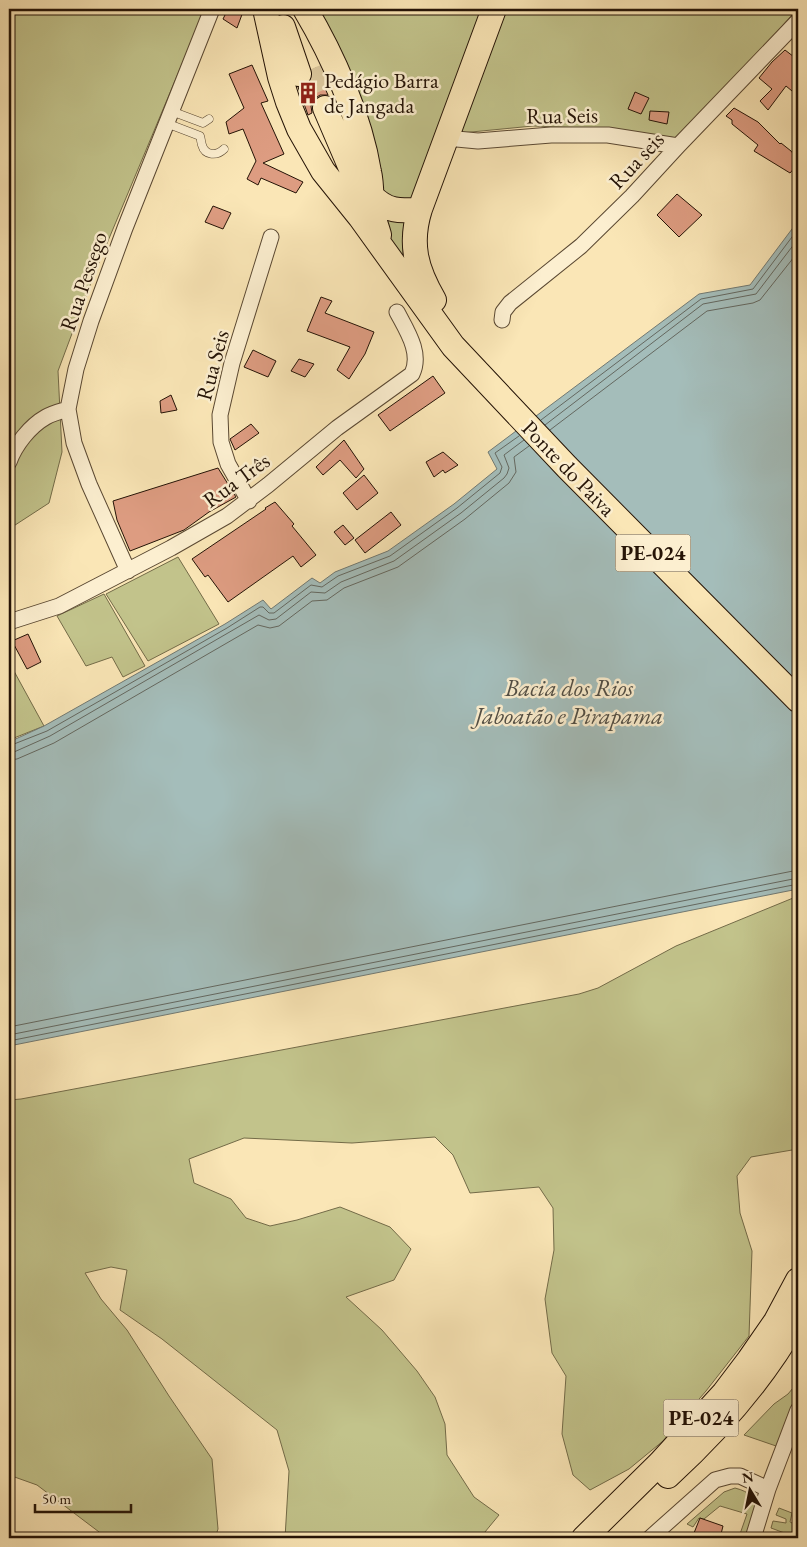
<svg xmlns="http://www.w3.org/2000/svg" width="807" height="1547" font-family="'EB Garamond',serif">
<rect width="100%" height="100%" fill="#fae6b6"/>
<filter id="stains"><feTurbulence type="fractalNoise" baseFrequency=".004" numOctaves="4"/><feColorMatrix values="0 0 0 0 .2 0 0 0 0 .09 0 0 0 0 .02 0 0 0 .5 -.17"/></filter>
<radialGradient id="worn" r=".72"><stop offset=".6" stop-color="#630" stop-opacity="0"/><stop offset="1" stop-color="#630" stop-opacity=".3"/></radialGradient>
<path fill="#c2c38b" stroke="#736b48" d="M9,9H205L95,272L58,371L62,452L49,503L9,529Z
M318,9H486L415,200L382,199L379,162L369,126Z
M505,9H797L769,41L677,138L609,129L533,126L461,133L463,112Z
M408,205L403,243V258L379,223Z
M178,557L219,624L148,661L106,594Z
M104,594L145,666L123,677L112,657L86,666L57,616Z
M9,662L44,726L9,740Z
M798,896V965L797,967L798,971V1149L751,1157L737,1176L740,1213L752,1251L749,1336L706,1391L663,1441L629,1469L590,1490L573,1475L562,1434L566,1376L552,1353L545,1299L554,1250L553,1208L539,1187L470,1193L453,1155L435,1137L352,1143L244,1138L189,1159L194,1183L231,1199L246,1218L270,1226L297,1220L340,1207L390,1227L411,1249L394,1280L346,1297L382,1330L417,1371L435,1397L445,1424L447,1455L474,1497L499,1515L480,1538H285L289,1471L277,1430L162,1339L120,1310L127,1270L111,1267L85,1273L101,1299L127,1330L169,1396L212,1459L218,1529L215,1538H107L37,1485L9,1475V1100L21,1099L579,994L598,988L676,946Z
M798,1382V1397L793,1408L779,1447L744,1435L774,1404L788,1394Z
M735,1488C766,1496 755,1514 750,1538H732L735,1534H740L747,1514L720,1506L704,1519L699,1518L693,1527L687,1524L724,1492Z
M779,1508L792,1513L790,1522L798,1526V1538L771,1528L773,1521L786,1523V1519L776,1515Z"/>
<path fill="#a4bdba" stroke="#717972" d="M798,221V889L9,1046V742L44,726L225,624L263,600L271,609L312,578L320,583L335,572L388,551L454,504L497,469L488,452L699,294L750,285Z"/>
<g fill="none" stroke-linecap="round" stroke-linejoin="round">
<path stroke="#646860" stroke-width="1" d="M541,420L701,299L753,289L798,229
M545,425L703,304L756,294L798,239
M550,430L707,311L753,303L760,300L798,252
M9,746L47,731L227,628L260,607H263L269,613H274L311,585L322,587L338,576L390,556L457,508L500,473L502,467L495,453L519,436
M9,753L14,752L50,736L259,615L269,620L276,619L311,592L325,593L341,582L394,561L461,513L504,478L507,474L509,468L504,455L524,440
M9,760L17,759L54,743L258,625L270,628L279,626L312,601L327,600L344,588L398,567L465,519L509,483L516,472L514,457L529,446
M9,1027L798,870
M9,1035L798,878
M9,1041L798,884"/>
</g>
<path fill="#dd9c81" stroke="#241306" d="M228,9H244L237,28L223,19Z
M785,50L798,60V96L786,86L768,110L760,101L772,89L759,78L772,62Z
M252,65L268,101L261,103L284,154L263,163L303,182L296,193L261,178L258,185L247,179L256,161L243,129L229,134L226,122L244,108L229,74Z
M316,68L328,95H320L314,99L311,106L312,113L308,115L298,87H304L309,83L312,77V70Z
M635,92L649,98L641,114L628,109Z
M734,108L758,122L780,144L781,143L791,151L798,160V164L790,173L754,151L758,145L732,124V120L726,116Z
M650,111L669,112L667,124L649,120Z
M677,194L702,215L679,237L657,215Z
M213,206L231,213L223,229L205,222Z
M321,297L332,301L325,313L374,332L365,354L349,379L337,370L350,347L307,331Z
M253,350L276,361L268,377L244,367Z
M299,359L314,364L305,377L291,371Z
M433,376L445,393L390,431L378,415Z
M171,395L177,410L161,413L160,401Z
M251,424L259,433L235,450L230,439Z
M344,440L364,469L356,478L340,460L323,475L316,467Z
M443,452L458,465L445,473L443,470L434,477L426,462Z
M218,468L236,497L209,512L184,530L130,551L117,520L113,501Z
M364,475L378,493L357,510L343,493Z
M275,502L294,524L292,526L316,555L301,567L293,556L228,602L208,575L205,577L192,559L266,509L265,508Z
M391,512L401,525L365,553L355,540Z
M343,525L354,538L345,545L334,532Z
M28,634L41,662L27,669L12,641Z
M700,1518L723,1526L720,1538H692Z"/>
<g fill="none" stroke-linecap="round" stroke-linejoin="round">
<path stroke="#dac69c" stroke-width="24" stroke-dasharray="24 12" stroke-linecap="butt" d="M309,70L325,108"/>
<g stroke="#5a4832" stroke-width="9">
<path id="service" d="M171,111L203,123L209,119
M166,123L200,136C201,139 201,142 202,145C205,156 217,156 224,149"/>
</g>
<g stroke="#5a4832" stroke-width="17">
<path id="minor" d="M446,138L478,141L551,135H608L678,146
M502,320L503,312L510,303L581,246L632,196L678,146L798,21
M9,462C15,445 30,426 46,417C53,413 61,411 68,409
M249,501L228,464L221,442L220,415L232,363L271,237
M128,571L89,484L74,443L68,409L76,369L91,321L125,228L212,9
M9,622L59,606L171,548L227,516L268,485L337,428L412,374C422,353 407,331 397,312
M650,1538L715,1480L730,1476H740L768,1489
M753,1538L768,1489L798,1410"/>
</g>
<g stroke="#241306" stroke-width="26">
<path id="primary" d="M265,9L280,77L288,102L299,129L323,171L360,217L453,346L567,467L798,700
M305,9C333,56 360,117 369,172C372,184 371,197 372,210C373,218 377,227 379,235
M283,27L299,74
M325,108L364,199
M372,196C386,211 400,212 420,209
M434,300C416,269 409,244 420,209L494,9
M668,1476C718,1430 765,1377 798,1317
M584,1538L660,1463L724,1393L749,1360L776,1321L798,1280"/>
</g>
<use href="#service" stroke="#fcefd0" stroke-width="8"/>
<use href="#minor" stroke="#fcefd0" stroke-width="15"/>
<use href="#primary" stroke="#fae6b6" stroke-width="24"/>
</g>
<defs>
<g id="building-bare" transform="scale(1.725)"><path d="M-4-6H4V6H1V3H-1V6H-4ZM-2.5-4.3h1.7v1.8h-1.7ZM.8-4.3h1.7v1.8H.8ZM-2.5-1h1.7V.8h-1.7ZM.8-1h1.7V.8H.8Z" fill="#8f2418" stroke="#fcefd0" stroke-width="2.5" paint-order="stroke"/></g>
</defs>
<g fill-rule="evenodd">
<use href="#building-bare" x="308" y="93"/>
</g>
<g text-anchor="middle" stroke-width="5" stroke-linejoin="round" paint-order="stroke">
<g fill="#fcefd0" stroke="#655543" stroke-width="1">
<rect x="615.5" y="534.5" width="75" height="37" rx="4"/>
<rect x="663.5" y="1399.5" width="75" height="37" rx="4"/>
</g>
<g font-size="21" font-weight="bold" fill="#241306">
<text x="653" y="560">PE-024</text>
<text x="701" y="1425">PE-024</text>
</g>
<g font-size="22" fill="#241306" stroke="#fcefd0" text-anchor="start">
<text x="324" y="88">Pedágio Barra<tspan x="324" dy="25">de Jangada</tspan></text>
</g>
<g font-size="22" fill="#241306" stroke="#fcefd0">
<text transform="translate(562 115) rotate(-1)" y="8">Rua Seis</text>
<text transform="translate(636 160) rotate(-47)" y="8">Rua seis</text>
<text transform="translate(83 281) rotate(-71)" y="8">Rua Pessego</text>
<text transform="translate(212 365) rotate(-75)" y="8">Rua Seis</text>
<text transform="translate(569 468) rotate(46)" y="8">Ponte do Paiva</text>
<text transform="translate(236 480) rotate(-36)" y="8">Rua Três</text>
</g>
<g font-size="24" font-style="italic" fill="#514e45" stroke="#fcefd0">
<text x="569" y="696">Bacia dos Rios<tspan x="569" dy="28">Jaboatão e Pirapama</tspan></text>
</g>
</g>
<rect width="807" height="1547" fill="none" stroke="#fae6b6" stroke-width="30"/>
<rect x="10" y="10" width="787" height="1527" fill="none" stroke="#241306" stroke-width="2.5"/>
<rect x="15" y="15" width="777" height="1517" fill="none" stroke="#241306"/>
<g transform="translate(750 1490) rotate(350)" stroke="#fcefd0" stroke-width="4" paint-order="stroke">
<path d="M0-4L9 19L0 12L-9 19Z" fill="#241306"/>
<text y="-8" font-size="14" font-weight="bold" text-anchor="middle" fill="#241306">N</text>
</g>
<path d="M35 1504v8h96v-8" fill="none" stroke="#241306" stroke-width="2.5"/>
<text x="42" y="1504" font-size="15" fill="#241306" stroke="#fcefd0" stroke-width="4" paint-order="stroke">50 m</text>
<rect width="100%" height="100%" filter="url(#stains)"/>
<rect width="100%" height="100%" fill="url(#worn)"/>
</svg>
